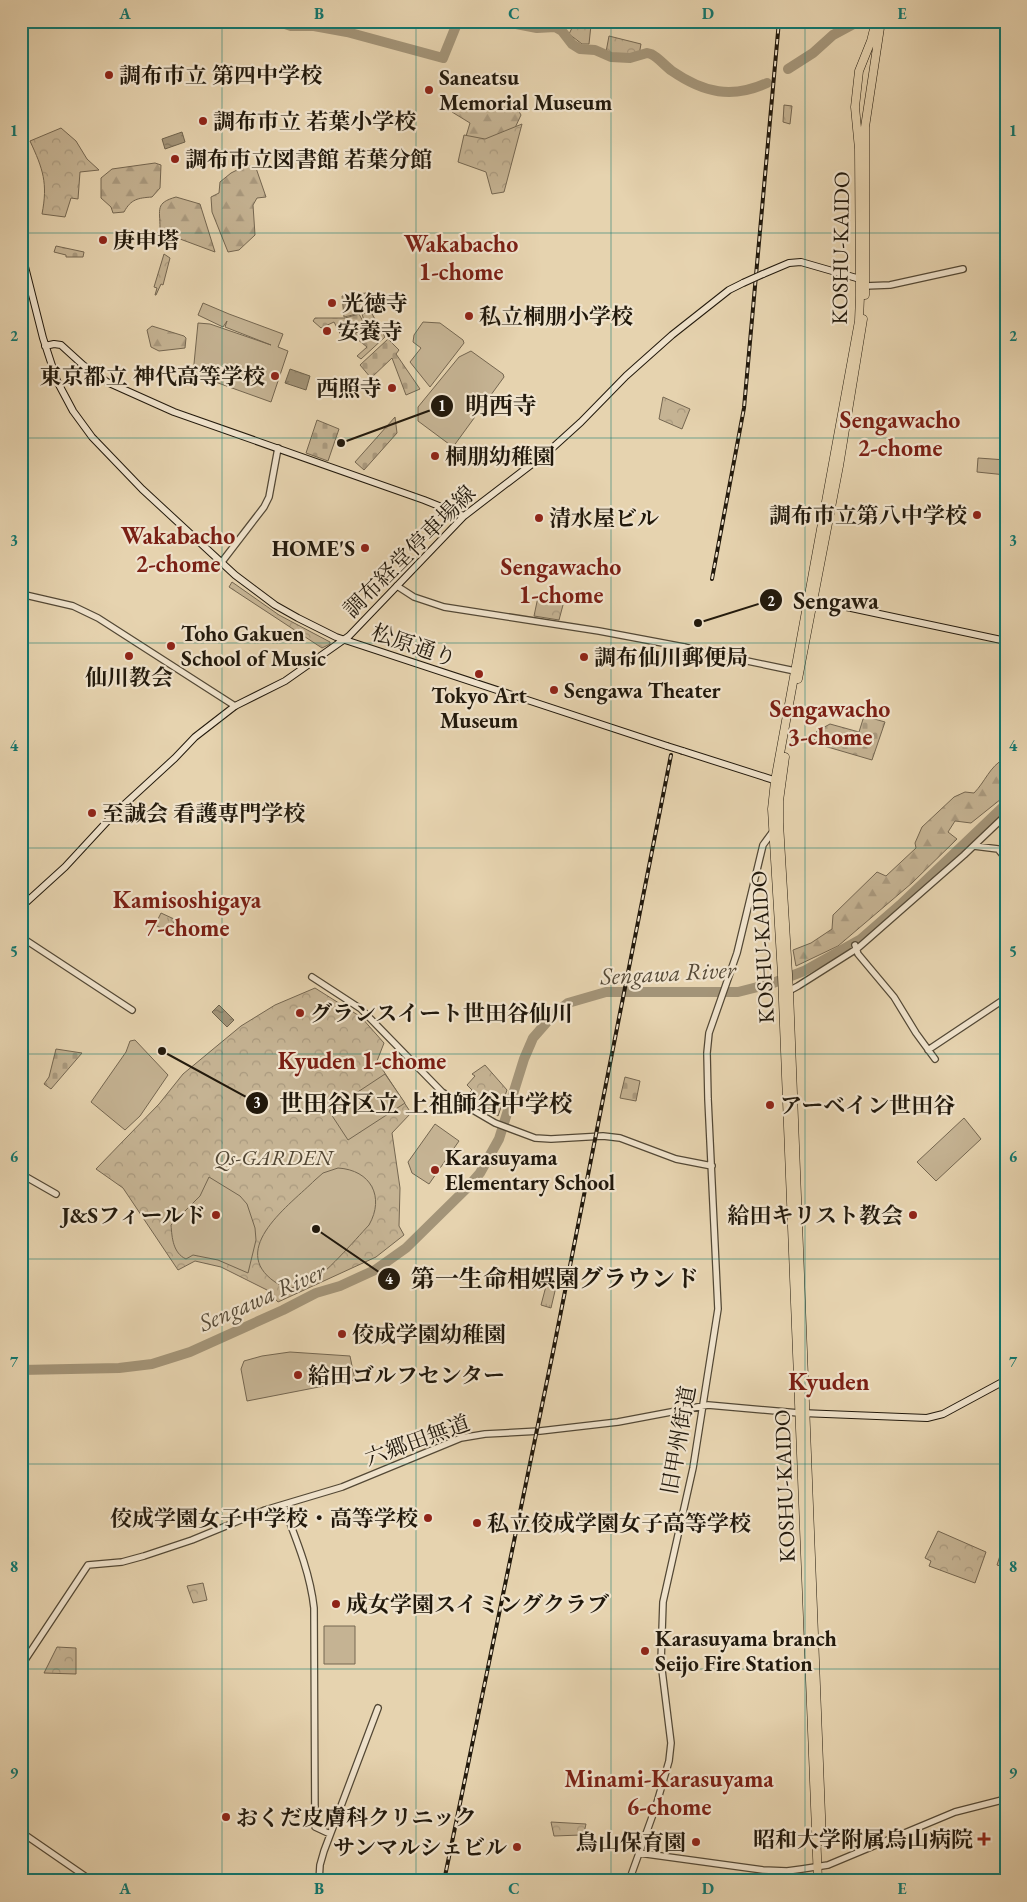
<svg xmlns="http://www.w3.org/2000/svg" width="1027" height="1902" font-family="'EB Garamond','Noto Serif JP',serif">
<defs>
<pattern id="grass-tufts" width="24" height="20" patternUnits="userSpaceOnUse" patternTransform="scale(1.25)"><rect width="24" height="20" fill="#c5b393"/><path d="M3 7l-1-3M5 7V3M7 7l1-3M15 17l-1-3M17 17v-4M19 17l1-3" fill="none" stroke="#a9997e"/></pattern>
<pattern id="forest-firs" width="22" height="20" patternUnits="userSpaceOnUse" patternTransform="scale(1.25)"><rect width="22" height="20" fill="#c5b393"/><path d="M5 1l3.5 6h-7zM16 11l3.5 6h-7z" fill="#a9997e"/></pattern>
<pattern id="cemetery-stones" width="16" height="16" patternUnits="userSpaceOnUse" patternTransform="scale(1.25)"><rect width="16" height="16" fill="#c5b393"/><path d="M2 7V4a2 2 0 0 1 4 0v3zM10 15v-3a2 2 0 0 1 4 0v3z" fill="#a9997e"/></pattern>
<pattern id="park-crowns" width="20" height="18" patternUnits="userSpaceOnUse" patternTransform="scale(1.25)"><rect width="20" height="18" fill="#c5b393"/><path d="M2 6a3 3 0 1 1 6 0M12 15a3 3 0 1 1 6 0" fill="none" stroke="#a9997e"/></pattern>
<pattern id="water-ripples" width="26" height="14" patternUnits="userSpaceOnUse" patternTransform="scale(1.25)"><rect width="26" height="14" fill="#a39478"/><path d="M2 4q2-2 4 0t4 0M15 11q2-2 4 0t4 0" fill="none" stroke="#847861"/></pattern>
</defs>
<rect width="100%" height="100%" fill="#e6d3af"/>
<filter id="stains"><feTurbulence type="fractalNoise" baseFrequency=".004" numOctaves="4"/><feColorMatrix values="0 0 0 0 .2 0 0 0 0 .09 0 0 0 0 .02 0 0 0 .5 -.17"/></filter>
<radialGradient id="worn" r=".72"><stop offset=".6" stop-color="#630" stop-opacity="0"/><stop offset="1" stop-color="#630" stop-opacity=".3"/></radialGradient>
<path fill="url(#grass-tufts)" stroke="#746650" d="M161,913L174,919L173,922L181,926L182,929L177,936L155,925Z
M550,1271L559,1274L551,1308L541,1305Z"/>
<path fill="url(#forest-firs)" stroke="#746650" d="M470,102L488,106L517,108L521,115L514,130L488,170L461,153L470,123L452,112L453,109Z
M155,163L161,165L160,188L152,197C138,198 131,199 124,212L113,213L111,207L101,198V178L112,169Z
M247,165L256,168L266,197L257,198L253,205L255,235L239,250L228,252L212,212L211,197L219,193L220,182L231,173Z
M176,197L200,204L215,252L180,239L160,228C160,209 155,203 176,197Z
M152,326L184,336L186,338L185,348L159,351L151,347L147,330Z
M1004,759L1006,761V795L971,823L955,821L948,832L957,839L912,883L838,946L796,966L793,950L811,943L832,929L833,915L877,872L886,876L916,848L915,843L922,827L954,797L965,792L974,793C985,782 990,766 1004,759Z"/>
<path fill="url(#cemetery-stones)" stroke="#746650" d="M56,246L84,252L83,257H66V255L54,252Z
M366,293L370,311L344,317L342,296Z
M371,312L385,337L361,359L357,356L367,347L352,335L359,331L343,339L334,322L321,328L313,321L315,318H345L359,314L366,327L362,314Z
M388,339L399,350L396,354L420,389L406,395L392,358L371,378L360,365Z
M395,417L397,433L364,470L355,462Z
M317,420L339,429L328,461L306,453Z
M864,716L885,722L872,760L814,743L817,731L830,724L859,732Z
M56,1049L82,1053L51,1089L44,1084L49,1077Z
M625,1077L640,1081L636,1101L620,1098Z"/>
<path fill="url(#park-crowns)" stroke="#746650" d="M575,22H582L591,25L589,44H582L569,34Z
M609,36L641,44L639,55H617L606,52Z
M784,105L792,106L790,124L783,122Z
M522,124L504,192L492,194L486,172L458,162L464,135L485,139Z
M61,128L76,141L87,159L99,170L80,172L78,199L71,198L65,217L42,214C48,183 43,169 30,141Z
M164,254L170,258L163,285L161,284L156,295H155L157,288L154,287Z
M663,397L690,409L682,429L659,419Z
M232,582L279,615L330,642V644L322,648L229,587Z
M538,597L563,605L559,620L534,616Z
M315,988L361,1017L384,1043L377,1061L411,1113L392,1133L400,1188L399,1226L404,1235L376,1257L278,1302L267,1290L221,1267L195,1261L178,1270L123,1188L96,1169L159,1104L183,1074L241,1026L275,1005Z
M485,1065L507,1090L498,1116L468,1094L472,1090L467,1085L475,1076L472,1074Z
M938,1531L986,1552L975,1583L929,1566L931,1561L925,1558Z
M203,1583L207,1600L193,1603L187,1586Z
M57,1647L76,1648V1674L44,1673Z
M551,1822L586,1824L584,1833L581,1835L554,1836Z"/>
<path fill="#c5b393" stroke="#746650" d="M203,303L229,314L283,334L278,347L288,351L271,402L193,374L198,323L210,324L271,345L225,327L227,321L223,327L198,315Z
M423,322L440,323L463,340L464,343L430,387L410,362L421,348L413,342L414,335Z
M471,351L503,374L504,377L453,447L418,421V407L459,357Z
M978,458L1006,460V475L977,472Z
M135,1040L168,1075L140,1116L125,1130L91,1102L126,1052L130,1041Z
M385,1074L405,1103L348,1140L329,1111Z
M964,1118L981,1139L936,1181L917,1162Z
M435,1124L459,1141L429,1184L412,1173L408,1162Z
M338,1168C371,1170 385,1197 369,1225C355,1240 324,1276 308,1284C298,1289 285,1289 275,1282C227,1249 291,1204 315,1180L323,1173Z
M209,1177L240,1196L247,1204L255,1228L256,1240L248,1273L218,1260L193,1255L186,1259C173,1253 172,1238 171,1225L200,1196Z
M290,1352L350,1356L355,1380L247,1401L241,1369L244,1361L262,1356Z
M1006,1537V1568L997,1565Z
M324,1626H355V1664H324Z"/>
<path fill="url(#water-ripples)" stroke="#6f634d" d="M182,132L185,142L165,149L162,139Z
M290,369L310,376L306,390L285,383Z
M219,1005L234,1020L227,1027L212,1012Z"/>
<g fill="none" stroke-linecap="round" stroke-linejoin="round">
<path stroke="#a39478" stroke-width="10" d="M276,21L291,26H314L347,32L443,58L458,21
M479,21L492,24L511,23L537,28L555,27L562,31L572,44L580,49L595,50L611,57L630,58L647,53L651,54C659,58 665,66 672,71C704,93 732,99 767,83
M788,69L813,53L833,35L859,21
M21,1370L119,1368L152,1364L190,1352L283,1310L316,1293L340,1286L375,1270L406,1248L466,1189L480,1173L499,1139L524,1059L533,1038L554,1014L568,1003L606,992H738L773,983L804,971L861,939L900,905L1006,804"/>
<g stroke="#534835" stroke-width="8">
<path id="tertiary" d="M865,286L890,285L963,269
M221,563L264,507L269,497L278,448
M397,586L414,597L444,607L599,631L684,647
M21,594L73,606L98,618L235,706
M704,652L795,671
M974,846L998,849L1006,859
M21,937L132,1010
M855,945L858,954L894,997L916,1033L935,1059
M312,977L361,1009L442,1092L495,1123L535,1138L551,1139L603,1136L620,1138L676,1159L712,1166
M787,992L798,986L858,948L964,855L1006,815
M928,1050L1006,998
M21,1174L56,1194
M283,1505C296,1539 310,1572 314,1608L315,1827L330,1834
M21,1666L88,1565L122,1562L144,1556L192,1540L265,1510L342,1487L461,1438L485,1434L540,1431L618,1422L708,1405L799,1413
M21,1832L92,1881
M639,1853L763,1870L787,1871L802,1869L828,1865L955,1812L1006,1799
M319,1881L320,1865L324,1851L378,1708
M629,1881L656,1806L669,1761L671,1743L661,1662L663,1602L693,1468L718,1309L708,1099L707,1053L709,1033L737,953L763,845L774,830"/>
</g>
<g stroke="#22190c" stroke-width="8">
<path id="secondary" d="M21,251L43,338L57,381L73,411L92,437L142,489L235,575L275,605L298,618L336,637L667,746
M763,274L789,263L801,262L860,279L862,281
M45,346L54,344L61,345L83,365L107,382L174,412L424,500L464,516
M809,599L1006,641
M683,751L780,782
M21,907L65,867L114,814L175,758L195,737L235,706L285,681L349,636L464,516L549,451L581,422L626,376L672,335L729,290L743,283
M801,1413L927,1418L943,1414L1006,1380"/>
</g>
<g stroke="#22190c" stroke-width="9">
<path id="trunk" d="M865,295V127L881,21
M798,679L839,466L863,319
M785,757L779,801V823L789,991L822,1841
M818,1881L782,975L772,809L775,781L859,321L860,296L859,149L855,107L859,71L871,41L876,21"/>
</g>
<use href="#tertiary" stroke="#efe2cb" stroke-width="5.5"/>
<use href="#secondary" stroke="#efe2cb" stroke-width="6"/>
<use href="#trunk" stroke="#e6d3af" stroke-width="8"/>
<g stroke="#22190c" stroke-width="4">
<path id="rail" d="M712,579L744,408L779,21
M444,1881L553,1352L671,755"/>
</g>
<use href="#rail" stroke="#efe2cb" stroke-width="2" stroke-dasharray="5.5" stroke-linecap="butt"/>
<g stroke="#534835" stroke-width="8" stroke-linecap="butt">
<path id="tertiary-bridge" d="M684,647L704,652"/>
</g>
<g stroke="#22190c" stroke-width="8" stroke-linecap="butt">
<path id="secondary-bridge" d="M743,283L763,274
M667,746L683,751"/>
</g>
<use href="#tertiary-bridge" stroke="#efe2cb" stroke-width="5.5"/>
<use href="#secondary-bridge" stroke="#efe2cb" stroke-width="6"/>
</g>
<path fill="none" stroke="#0f766e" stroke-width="1" stroke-opacity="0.55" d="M222,21V1881M416,21V1881M611,21V1881M805,21V1881M21,233H1006M21,438H1006M21,643H1006M21,848H1006M21,1054H1006M21,1259H1006M21,1464H1006M21,1669H1006"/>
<g fill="#8f2418" stroke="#efe2cb" stroke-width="2">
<circle cx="109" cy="75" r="5"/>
<circle cx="429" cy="90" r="5"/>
<circle cx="203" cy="121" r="5"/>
<circle cx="175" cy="159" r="5"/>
<circle cx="103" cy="240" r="5"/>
<circle cx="332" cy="303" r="5"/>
<circle cx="469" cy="316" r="5"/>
<circle cx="327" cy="331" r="5"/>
<circle cx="275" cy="376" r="5"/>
<circle cx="392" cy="388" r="5"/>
<circle cx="435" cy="456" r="5"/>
<circle cx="977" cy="515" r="5"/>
<circle cx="539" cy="518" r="5"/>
<circle cx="365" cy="548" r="5"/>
<circle cx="171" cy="646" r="5"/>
<circle cx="129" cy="656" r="5"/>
<circle cx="584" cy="657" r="5"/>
<circle cx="479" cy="674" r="5"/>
<circle cx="554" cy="690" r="5"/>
<circle cx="92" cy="813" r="5"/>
<circle cx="300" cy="1013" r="5"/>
<circle cx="770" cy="1105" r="5"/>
<circle cx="435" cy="1170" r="5"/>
<circle cx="216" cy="1215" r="5"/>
<circle cx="913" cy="1215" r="5"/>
<circle cx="342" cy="1334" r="5"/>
<circle cx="298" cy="1375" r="5"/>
<circle cx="428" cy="1518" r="5"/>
<circle cx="477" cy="1523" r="5"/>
<circle cx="336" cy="1604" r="5"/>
<circle cx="645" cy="1651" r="5"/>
<circle cx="226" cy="1817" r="5"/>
<path d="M981.5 1831.5h5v5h5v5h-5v5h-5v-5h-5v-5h5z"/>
<circle cx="696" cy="1842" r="5"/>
<circle cx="517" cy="1847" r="5"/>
</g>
<g text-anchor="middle" stroke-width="4.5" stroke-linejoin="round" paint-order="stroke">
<g font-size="22" font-weight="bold" fill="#22190c" stroke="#efe2cb" text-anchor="start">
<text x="119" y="83">調布市立 第四中学校</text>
<text x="439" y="85">Saneatsu<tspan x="439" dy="25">Memorial Museum</tspan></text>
<text x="213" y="129">調布市立 若葉小学校</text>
<text x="185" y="167">調布市立図書館 若葉分館</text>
<text x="113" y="248">庚申塔</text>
<text x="342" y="311">光徳寺</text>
<text x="479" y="324">私立桐朋小学校</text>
<text x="337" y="339">安養寺</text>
<text x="265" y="384" text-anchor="end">東京都立 神代高等学校</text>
<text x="382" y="396" text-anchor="end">西照寺</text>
<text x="445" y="464">桐朋幼稚園</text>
<text x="967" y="523" text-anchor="end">調布市立第八中学校</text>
<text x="549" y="526">清水屋ビル</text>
<text x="355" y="556" text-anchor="end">HOME'S</text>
<text x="181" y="641">Toho Gakuen<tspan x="181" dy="25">School of Music</tspan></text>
<text x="594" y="665">調布仙川郵便局</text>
<text x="129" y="685" text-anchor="middle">仙川教会</text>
<text x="564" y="698">Sengawa Theater</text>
<text x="479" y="703" text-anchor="middle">Tokyo Art<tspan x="479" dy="25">Museum</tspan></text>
<text x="102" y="821">至誠会 看護専門学校</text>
<text x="310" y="1021">グランスイート世田谷仙川</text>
<text x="780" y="1113">アーベイン世田谷</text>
<text x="445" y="1165">Karasuyama<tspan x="445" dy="25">Elementary School</tspan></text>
<text x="206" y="1223" text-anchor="end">J&amp;Sフィールド</text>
<text x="903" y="1223" text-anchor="end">給田キリスト教会</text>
<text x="352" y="1342">佼成学園幼稚園</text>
<text x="308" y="1383">給田ゴルフセンター</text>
<text x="418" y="1526" text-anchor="end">佼成学園女子中学校・高等学校</text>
<text x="487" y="1531">私立佼成学園女子高等学校</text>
<text x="346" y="1612">成女学園スイミングクラブ</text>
<text x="655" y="1646">Karasuyama branch<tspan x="655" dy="25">Seijo Fire Station</tspan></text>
<text x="236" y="1825">おくだ皮膚科クリニック</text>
<text x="973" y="1847" text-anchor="end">昭和大学附属烏山病院</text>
<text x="686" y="1850" text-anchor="end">鳥山保育園</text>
<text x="507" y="1855" text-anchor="end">サンマルシェビル</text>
</g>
<g font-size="22" fill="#22190c" stroke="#efe2cb">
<text transform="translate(840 248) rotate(-89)" y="8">KOSHU-KAIDO</text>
<text transform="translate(409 551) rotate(-45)" y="8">調布経堂停車場線</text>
<text transform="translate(414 645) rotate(19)" y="8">松原通り</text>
<text transform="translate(762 947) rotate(-93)" y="8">KOSHU-KAIDO</text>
<text transform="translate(417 1440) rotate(-20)" y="8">六郷田無道</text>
<text transform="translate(678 1440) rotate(-80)" y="8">旧甲州街道</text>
<text transform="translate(784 1486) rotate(-92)" y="8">KOSHU-KAIDO</text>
</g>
<g font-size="22" font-style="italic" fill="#534734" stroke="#efe2cb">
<text x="273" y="1165">Qs-GARDEN</text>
</g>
<g font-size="24" font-weight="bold" fill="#7a1f14" stroke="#efe2cb">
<text x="461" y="252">Wakabacho<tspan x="461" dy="28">1-chome</tspan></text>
<text x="900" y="428">Sengawacho<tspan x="900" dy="28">2-chome</tspan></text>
<text x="178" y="544">Wakabacho<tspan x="178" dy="28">2-chome</tspan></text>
<text x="561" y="575">Sengawacho<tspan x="561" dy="28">1-chome</tspan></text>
<text x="830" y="717">Sengawacho<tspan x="830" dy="28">3-chome</tspan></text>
<text x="187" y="908">Kamisoshigaya<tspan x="187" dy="28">7-chome</tspan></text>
<text x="362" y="1069">Kyuden 1-chome</text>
<text x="669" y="1787">Minami-Karasuyama<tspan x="669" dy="28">6-chome</tspan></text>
</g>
<g font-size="24" font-style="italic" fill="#564a37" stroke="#efe2cb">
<text transform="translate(668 973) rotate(-3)" y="8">Sengawa River</text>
<text transform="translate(262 1297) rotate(-24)" y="8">Sengawa River</text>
</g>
<g font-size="25" font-weight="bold" fill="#7a1f14" stroke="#efe2cb">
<text x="829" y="1390">Kyuden</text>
</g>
</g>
<path fill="none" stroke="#22190c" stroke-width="2" d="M341 443L442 406M698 623L771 600M162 1051L257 1103M316 1229L389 1279"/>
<g fill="#22190c" stroke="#efe2cb" stroke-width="2">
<circle cx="341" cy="443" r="5"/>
<circle cx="698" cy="623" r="5"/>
<circle cx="162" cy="1051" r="5"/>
<circle cx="316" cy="1229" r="5"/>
<circle cx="442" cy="406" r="12"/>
<circle cx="771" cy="600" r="12"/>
<circle cx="257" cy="1103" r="12"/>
<circle cx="389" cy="1279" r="12"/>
</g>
<g font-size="15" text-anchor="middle" font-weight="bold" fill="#fff">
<text x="442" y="411">1</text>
<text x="771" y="606">2</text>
<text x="257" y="1108">3</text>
<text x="389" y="1284">4</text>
</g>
<g font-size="24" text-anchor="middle" font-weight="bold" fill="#22190c" stroke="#efe2cb" stroke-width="4.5" stroke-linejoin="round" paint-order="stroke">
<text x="501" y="414">明西寺</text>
<text x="836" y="609">Sengawa</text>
<text x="426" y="1112">世田谷区立 上祖師谷中学校</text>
<text x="555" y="1287">第一生命相娯園グラウンド</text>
</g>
<rect width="1027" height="1902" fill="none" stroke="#e6d3af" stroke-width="55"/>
<rect x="28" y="28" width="972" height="1846" fill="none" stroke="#0f766e" stroke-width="2"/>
<g font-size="16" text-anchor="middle" font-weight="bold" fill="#0f766e">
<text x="125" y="19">A</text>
<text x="319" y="19">B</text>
<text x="514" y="19">C</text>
<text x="708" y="19">D</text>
<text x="902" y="19">E</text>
<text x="14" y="136">1</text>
<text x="1013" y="136">1</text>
<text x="14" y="341">2</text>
<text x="1013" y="341">2</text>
<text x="14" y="546">3</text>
<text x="1013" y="546">3</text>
<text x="14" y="751">4</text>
<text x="1013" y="751">4</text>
<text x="14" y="957">5</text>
<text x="1013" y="957">5</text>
<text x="14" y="1162">6</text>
<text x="1013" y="1162">6</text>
<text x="14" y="1367">7</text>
<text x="1013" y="1367">7</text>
<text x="14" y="1572">8</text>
<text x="1013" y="1572">8</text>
<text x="14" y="1778">9</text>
<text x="1013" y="1778">9</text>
<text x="125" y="1894">A</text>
<text x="319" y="1894">B</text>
<text x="514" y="1894">C</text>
<text x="708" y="1894">D</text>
<text x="902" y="1894">E</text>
</g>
<rect width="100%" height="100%" filter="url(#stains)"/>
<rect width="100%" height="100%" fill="url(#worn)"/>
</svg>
